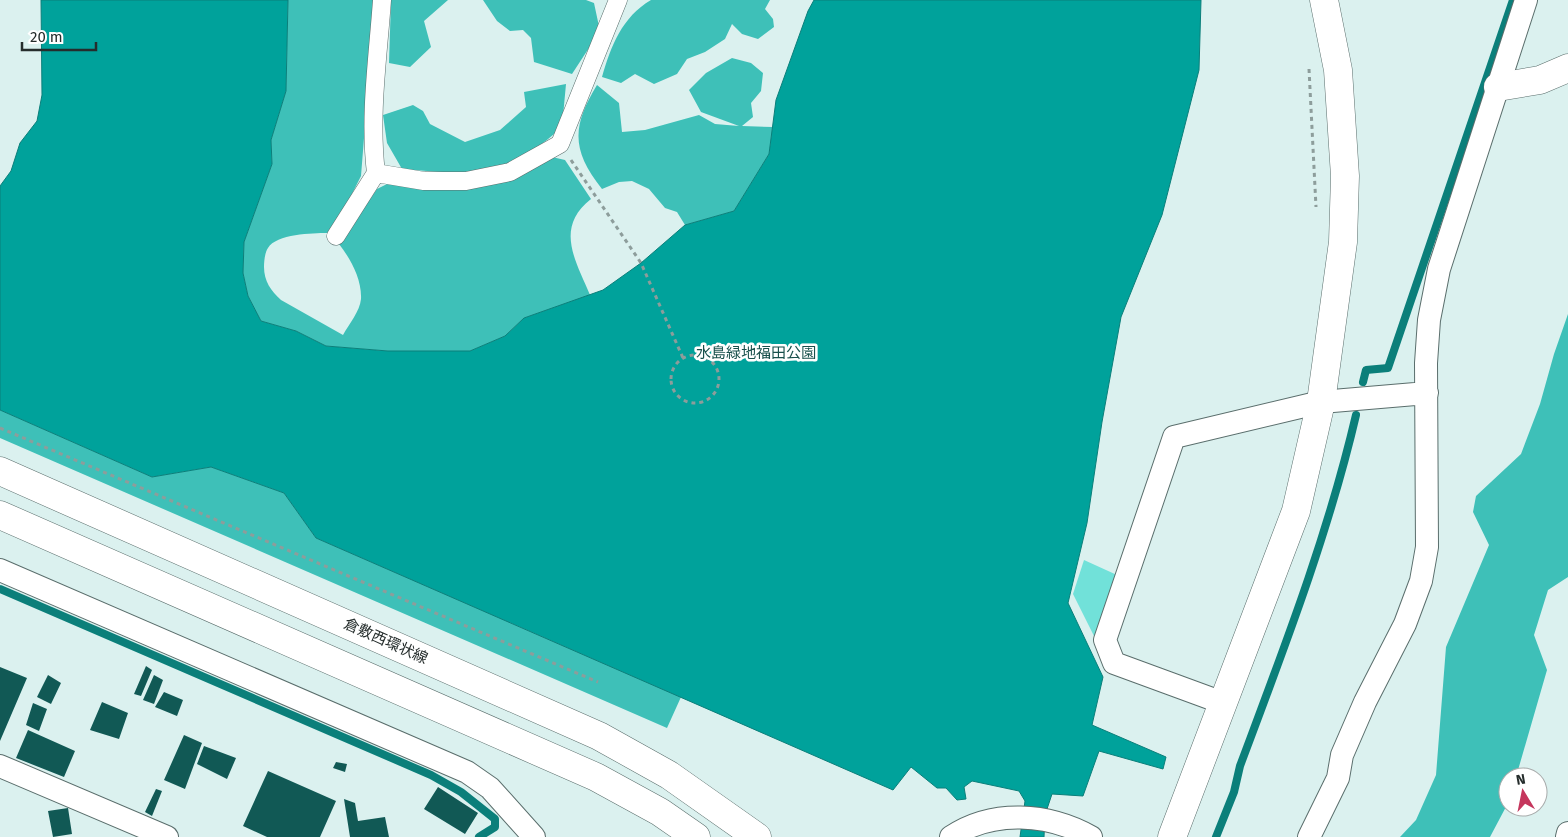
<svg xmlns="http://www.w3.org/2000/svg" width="1568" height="837" font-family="'Fira Sans','Noto Sans JP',sans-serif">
<rect width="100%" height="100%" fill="#dbf1ef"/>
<path fill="#71e1d9" d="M1084,560L1117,575L1096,640L1073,594Z"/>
<path fill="#3ec0b8" d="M288,0H373V24L361,176L344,210L334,227L327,233C313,233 276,234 268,248C265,252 264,261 264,267C264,281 271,291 281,300L343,335C349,324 360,311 361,299C362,279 350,258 339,244L377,189L387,184L421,187L552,157L565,160L591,199C554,228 576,261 590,295L524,318L505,336L470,351H388L326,346L296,331L261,321L248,296L243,273L244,242L272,164L271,140L286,91Z
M391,0H448L424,21L431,47L410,67L389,63Z
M483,0H586L594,3L600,31L572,74L534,62L531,38L523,30L510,31L497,21Z
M651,0H770L765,9L773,19L774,27L758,39L742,34L732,24L725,39L705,52L687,59L677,74L654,84L635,74L621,83L602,77C611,46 622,17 651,0Z
M732,58L751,63L763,73L761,91L751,103L753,117L742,126L773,127L769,154L734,211L685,225L677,212L665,208L649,189L632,181L619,182L602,189C571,150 572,126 597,85L619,103L622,132L645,130L699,115L715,124L739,126L701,112L689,90L706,73Z
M566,84L562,127C506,178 473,175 402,169L387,143L383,115L413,105L423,111L430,124L465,142L500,130L526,107L524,92Z
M1568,314V577L1548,590L1534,635L1547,670L1516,777H1508V803L1490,837H1400L1416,820L1436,775L1446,647L1489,545L1473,512L1476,496L1521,454L1540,404L1554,354Z
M0,410L152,477L211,467L284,493L316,538L681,697L667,728L0,438Z"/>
<path fill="#00a29b" stroke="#0b7f7a" d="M41,0H288L286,91L271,140L272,164L244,242L243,273L248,296L261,321L296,331L326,346L388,351H470L505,336L524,318L603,290L641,263L685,225L734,211L769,154L776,100L808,11L814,0H1201L1199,70L1162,215L1121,317L1102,422L1087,523L1068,603L1103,677L1092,725L1166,757L1163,769L1099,751L1083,796L1052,794L1045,815L1044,837H1020L1025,801L1019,791L972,781L964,787L966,799L957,800L946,788H937L911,767L893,790L316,538L284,493L211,467L152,477L0,410V186L11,171L20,143L37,121L42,95Z"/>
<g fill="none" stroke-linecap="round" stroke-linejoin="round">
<path stroke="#0b7f7a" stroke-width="8" d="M1363,382L1366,370L1388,368L1513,0
M0,589L431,775L461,792L495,819V827L479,837
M1216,837L1234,792L1240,766C1283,651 1328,535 1356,415"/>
</g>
<path fill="#115955" d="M146,666L152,670L141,696L134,694Z
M0,667L27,678L0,741Z
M48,675L61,683L51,704L37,697Z
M154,675L163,680L154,704L143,700Z
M164,692L183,700L177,716L155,707Z
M102,702L128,713L119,739L90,730Z
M33,703L47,709L39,731L26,725Z
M28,730L75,751L64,777L16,758Z
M184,735L202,743L185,789L164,780Z
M204,746L236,758L227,779L197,764Z
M336,762L347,764L345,772L333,768Z
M268,771L336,801L320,837H267L243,826Z
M438,787L478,813L465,834L424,809Z
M156,789L162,791L152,816L145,812Z
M344,799L355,803L358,821L385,817L389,837H350Z
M68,808L72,834L53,837L48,811Z"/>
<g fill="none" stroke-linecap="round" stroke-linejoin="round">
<g stroke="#5a6e6c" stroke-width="19">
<path id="pedestrian" d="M382,0C378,57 369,116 376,173L424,181H466L510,172L560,144L618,0
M336,236L376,173"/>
</g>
<g stroke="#5a6e6c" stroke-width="24">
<path id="minor" d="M0,570L467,772L490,788L534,837
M1223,703L1114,663L1105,640L1174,437L1321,402L1427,393
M0,766L167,837
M951,837C993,809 1048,813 1091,837
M1309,837L1338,778L1342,755L1365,702L1405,624L1421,581L1427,547L1426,363L1429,320L1439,269L1526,0
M1567,837L1568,833"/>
</g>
<g stroke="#5a6e6c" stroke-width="29">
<path id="tertiary" d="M1498,87L1540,80L1568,68
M1172,837L1296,511L1321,402L1343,242L1345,176L1338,70L1324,0"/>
</g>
<g stroke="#5a6e6c" stroke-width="29">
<path id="secondary" d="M0,471L599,736L669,775L757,837
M0,515L596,777L660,812L696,837"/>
</g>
<path stroke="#8d9d9b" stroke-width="3" stroke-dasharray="4 4" stroke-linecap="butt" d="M1309,69L1316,207
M571,160L641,263L683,358
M671 379a24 24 0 1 1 48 0a24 24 0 1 1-48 0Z
M0,428L598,682"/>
<use href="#pedestrian" stroke="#fff" stroke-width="18"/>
<use href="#minor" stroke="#fff" stroke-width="22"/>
<use href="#tertiary" stroke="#fff" stroke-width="28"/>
<use href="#secondary" stroke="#fff" stroke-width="28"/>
</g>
<g text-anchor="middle" stroke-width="5" stroke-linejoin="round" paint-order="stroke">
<g font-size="15" fill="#19504c" stroke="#fff">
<text x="756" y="358">水島緑地福田公園</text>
</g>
<g font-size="15" fill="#252d2c" stroke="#fff">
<text transform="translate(386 641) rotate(24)" y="5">倉敷西環状線</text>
</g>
</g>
<g transform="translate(1523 792) rotate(350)"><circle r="24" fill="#ffffff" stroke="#a8abab"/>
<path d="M0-4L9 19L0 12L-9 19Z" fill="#c5365d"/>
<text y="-8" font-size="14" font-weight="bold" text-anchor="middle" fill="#252d2c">N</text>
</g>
<path d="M22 42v8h74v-8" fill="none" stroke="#252d2c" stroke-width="2.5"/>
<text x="30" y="42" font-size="15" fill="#252d2c" stroke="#ffffff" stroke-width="4" paint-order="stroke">20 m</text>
</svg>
